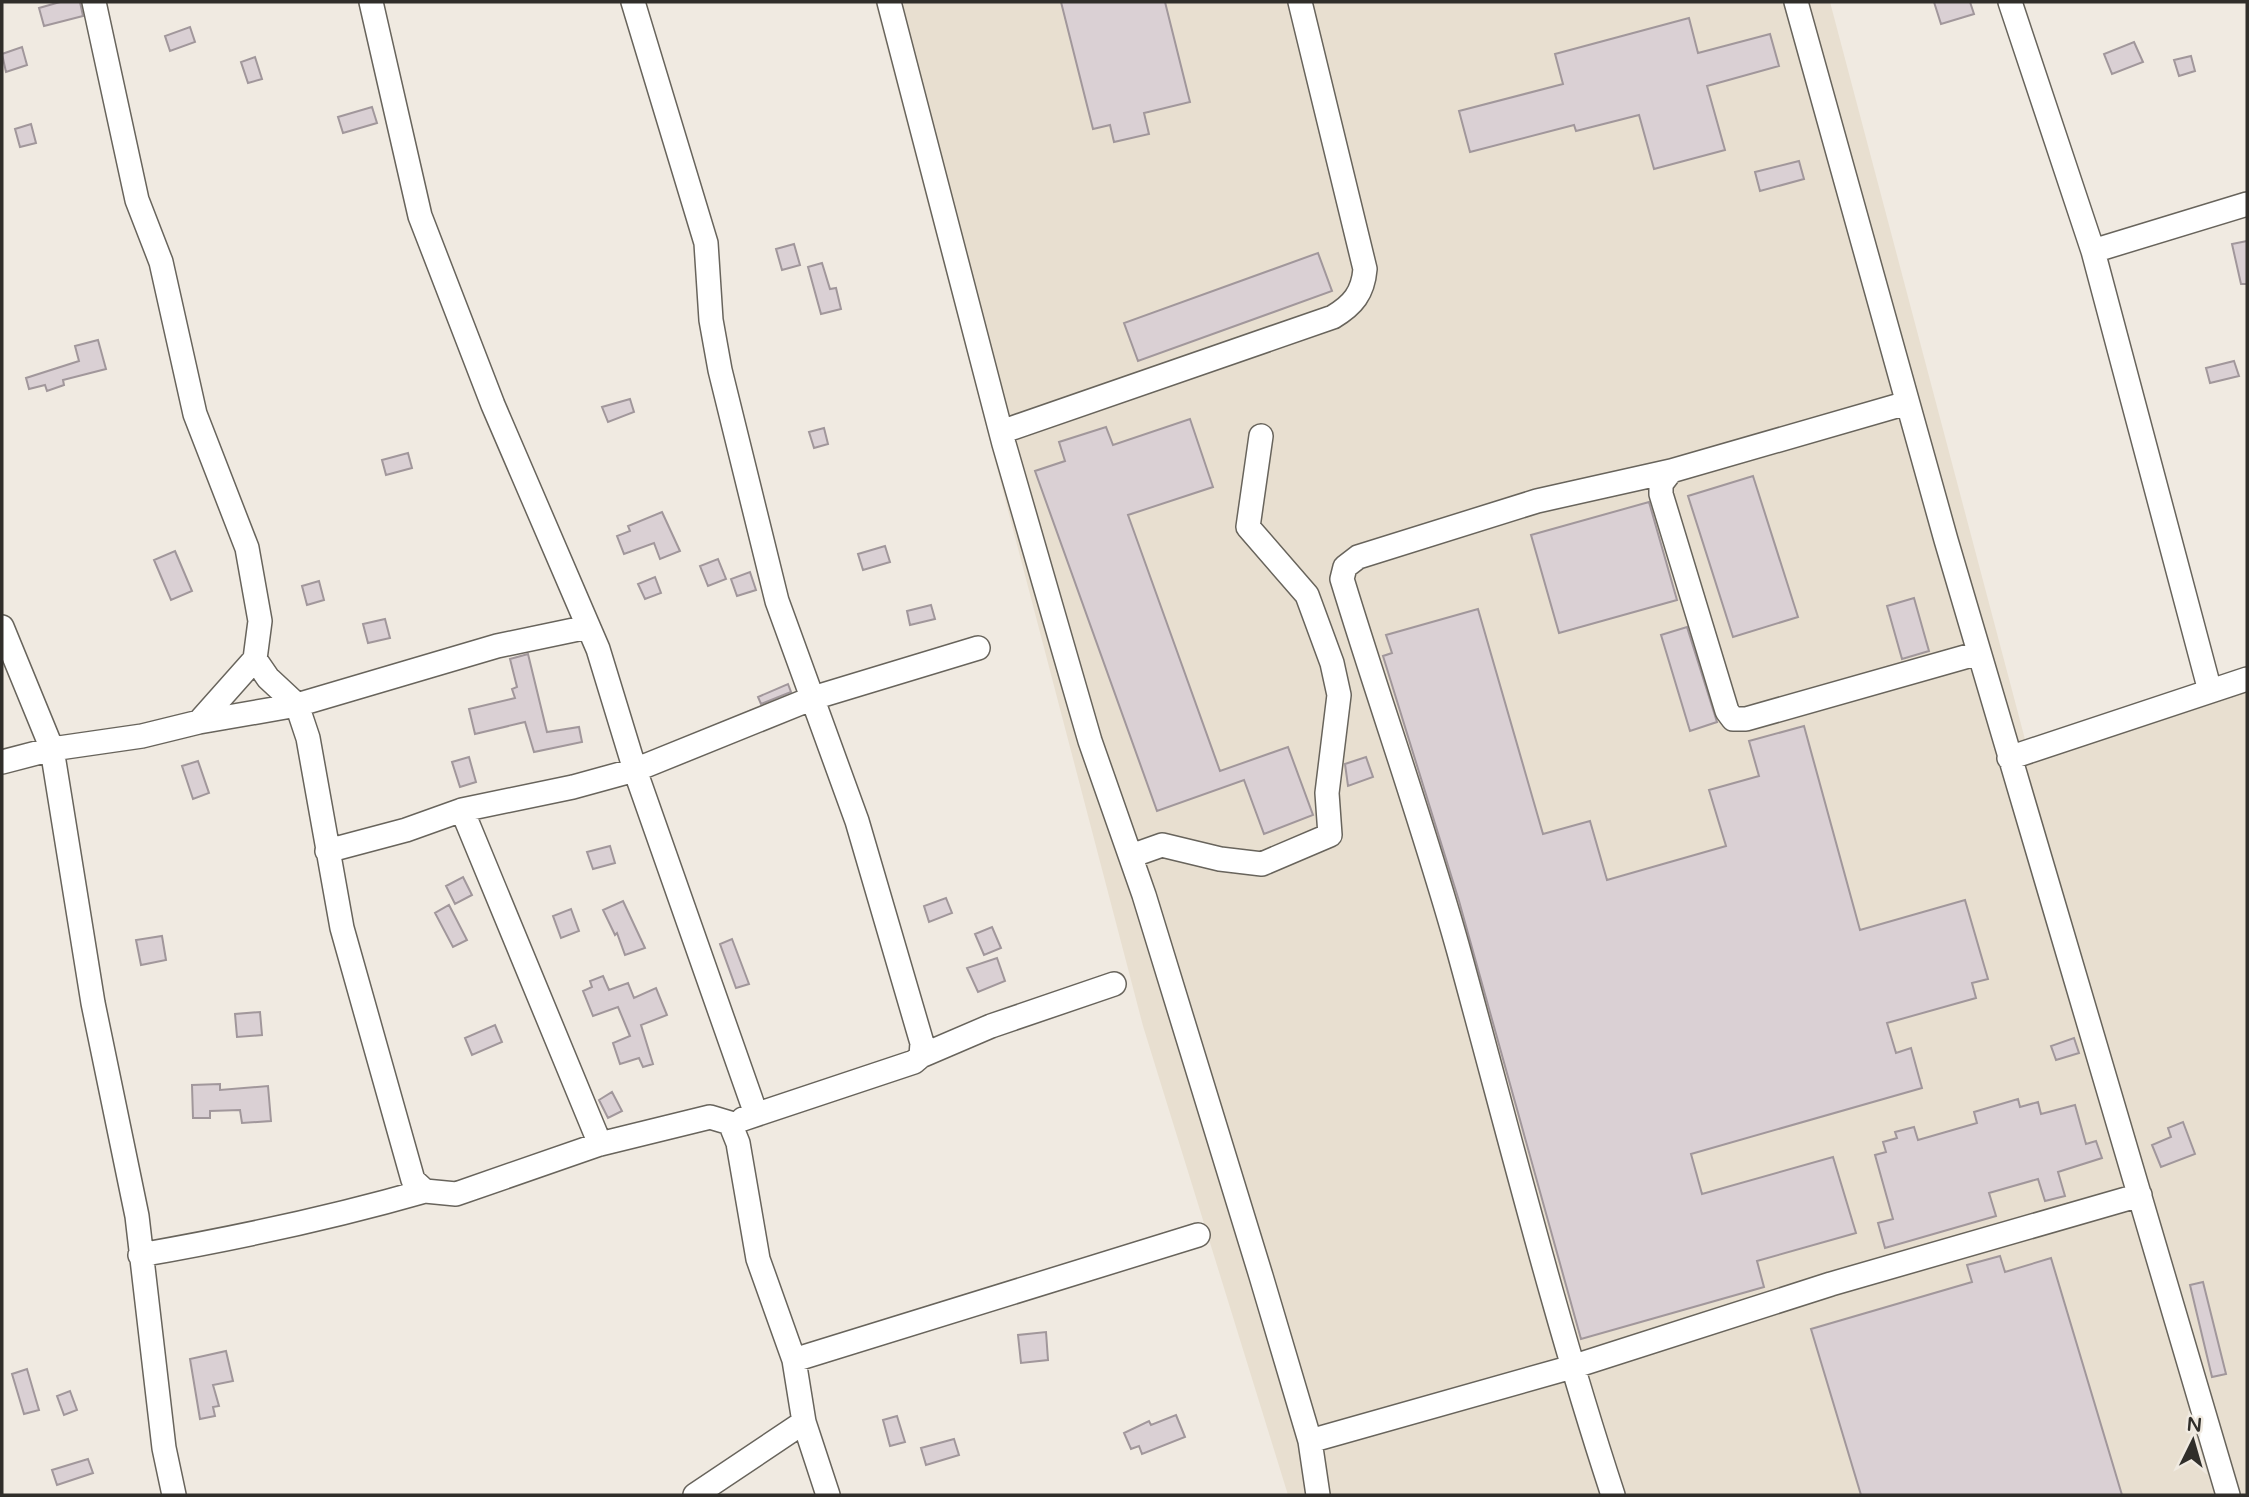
<svg xmlns="http://www.w3.org/2000/svg" width="2249" height="1497" font-family="'Varela Round',sans-serif">
<rect width="100%" height="100%" fill="#f0eae1"/>
<path fill="#e8dfd0" d="M875,2H1830L2031,762L2247,689V1495H1288L1143,1026Z"/>
<path fill="#dad0d4" stroke="#a1979b" stroke-width="2" d="M60,2H80L83,16L44,26L39,8Z
M1061,2H1165L1190,102L1144,113L1149,134L1114,142L1110,125L1093,129Z
M1934,2H1970L1974,14L1941,24Z
M1689,18L1698,53L1770,34L1779,66L1707,86L1725,150L1654,169L1639,115L1576,131L1574,125L1470,152L1459,111L1563,84L1555,54Z
M190,27L195,42L170,51L165,36Z
M2134,42L2143,62L2112,74L2104,54Z
M22,47L27,65L6,72L2,54Z
M2191,56L2195,71L2179,76L2174,60Z
M255,57L262,79L248,83L241,62Z
M372,107L377,123L343,133L338,117Z
M31,124L36,143L20,147L15,129Z
M1799,161L1804,179L1760,191L1755,172Z
M2247,241V284H2241L2232,244Z
M794,244L800,265L782,270L776,249Z
M1318,253L1332,291L1138,361L1124,323Z
M822,263L830,289L836,288L841,309L821,314L808,267Z
M98,340L106,369L63,380L64,385L47,391L45,385L29,389L26,378L79,361L75,346Z
M2234,361L2239,376L2210,383L2206,368Z
M630,399L634,412L608,422L602,407Z
M1190,419L1213,487L1128,515L1220,771L1288,747L1313,815L1264,834L1244,780L1157,811L1035,471L1065,461L1059,442L1106,427L1113,445Z
M824,428L828,444L814,448L809,432Z
M408,453L412,468L386,475L382,460Z
M1753,476L1798,617L1733,637L1688,496Z
M1649,502L1677,600L1559,633L1531,535Z
M662,512L680,551L660,559L654,543L624,554L617,536L630,531L628,526Z
M885,546L890,562L863,570L858,554Z
M175,551L192,591L171,600L154,560Z
M718,559L726,579L708,586L700,566Z
M750,572L756,590L737,596L731,579Z
M655,577L661,593L645,599L638,584Z
M319,581L324,600L307,605L302,586Z
M1914,598L1929,651L1902,659L1887,606Z
M931,605L935,619L910,625L907,611Z
M1478,609L1543,834L1590,821L1607,880L1726,846L1709,790L1759,776L1749,741L1804,726L1860,930L1965,900L1988,979L1972,983L1976,998L1887,1023L1896,1053L1911,1048L1922,1088L1691,1154L1702,1194L1833,1157L1856,1233L1757,1261L1764,1287L1581,1339L1459,901L1383,656L1392,653L1386,635Z
M385,619L390,638L368,643L363,624Z
M1687,627L1717,722L1690,731L1661,635Z
M528,654L547,732L579,727L582,742L534,752L525,722L475,734L469,709L515,698L512,689L517,687L510,659Z
M788,684L791,692L761,704L758,697Z
M469,757L476,782L460,787L452,762Z
M1366,757L1373,777L1348,786L1345,764Z
M198,761L209,793L193,799L182,766Z
M610,846L615,863L593,869L587,852Z
M463,877L472,895L455,904L446,886Z
M946,898L952,913L929,922L924,906Z
M623,901L645,948L625,955L617,933L615,935L603,910Z
M449,905L467,940L453,947L435,913Z
M571,909L579,931L561,938L553,916Z
M992,927L1001,948L984,955L975,934Z
M162,936L166,960L141,965L136,940Z
M732,939L749,984L736,988L720,944Z
M997,958L1005,981L978,992L967,968Z
M603,976L609,990L628,983L634,998L656,988L667,1015L641,1025L653,1064L643,1067L639,1058L620,1064L613,1043L630,1036L618,1007L593,1016L583,991L592,987L590,981Z
M260,1012L262,1035L237,1037L235,1014Z
M495,1025L502,1042L472,1055L465,1038Z
M2074,1038L2079,1053L2056,1060L2051,1046Z
M220,1084V1090L268,1086L271,1121L242,1123L240,1110L210,1111V1118H193L192,1085Z
M612,1092L622,1111L608,1118L599,1100Z
M2018,1099L2020,1107L2038,1102L2041,1114L2075,1105L2086,1144L2096,1141L2102,1158L2058,1172L2065,1196L2045,1201L2038,1179L1989,1193L1996,1216L1885,1248L1878,1223L1893,1219L1875,1155L1886,1152L1883,1142L1897,1138L1895,1132L1914,1127L1918,1140L1977,1123L1974,1112Z
M2183,1122L2195,1154L2161,1167L2152,1145L2171,1137L2168,1128Z
M2000,1256L2005,1272L2051,1258L2122,1495H1861L1811,1329L1972,1282L1967,1265Z
M2203,1282L2226,1374L2212,1377L2190,1285Z
M1046,1332L1048,1360L1021,1363L1018,1335Z
M226,1351L233,1381L213,1385L219,1406L213,1407L215,1416L200,1419L190,1359Z
M27,1369L39,1410L24,1414L12,1374Z
M70,1391L77,1410L64,1415L57,1396Z
M1176,1415L1185,1437L1142,1454L1139,1446L1131,1449L1124,1433L1149,1421L1151,1425Z
M897,1416L905,1442L890,1446L883,1420Z
M954,1439L959,1455L926,1465L921,1448Z
M88,1459L93,1473L57,1485L52,1470Z"/>
<g fill="none" stroke-linecap="round" stroke-linejoin="round">
<g stroke="#68645c" stroke-width="26">
<path id="minor" d="M94,2L137,200L161,262L195,414L247,548L260,621L255,659L268,678L297,705L308,738L342,928L413,1180L425,1191L456,1194L600,1144L710,1117L730,1123L738,1143L758,1259L794,1360L804,1422L828,1495
M371,2L420,216L493,405L598,649L635,770L756,1114
M633,2L706,243L711,320L720,370L777,601L857,821L922,1043L921,1056
M889,2L1004,444L1090,741L1144,895L1261,1276L1310,1441L1318,1495
M1796,2L1946,540L2228,1495
M2010,2L2093,251L2210,691
M2093,251L2247,204
M1907,403L1671,471L1661,484V494L1727,711L1733,719H1746L1979,653
M1001,432L1333,317C1353,305 1363,293 1365,269L1300,2
M2,627L52,749L93,1003L137,1216L164,1448L174,1495
M199,722L297,705L497,646L588,627
M2009,758L2247,679
M2,762L52,749L142,736L199,722L255,659
M462,810L600,1144
M327,851L406,830L462,810L573,787L635,770L813,698L978,648
M1131,856L1162,845L1220,859L1262,864L1330,835L1327,793L1339,695L1332,663L1307,595L1248,527L1261,436
M743,1119L914,1062L921,1056L991,1026L1114,984
M140,1255C237,1238 331,1218 425,1191
M794,1360L1198,1235
M1310,1441L1572,1367L1831,1284L2140,1195
M695,1495L804,1422
M1613,1495C1554,1316 1509,1134 1459,952C1424,826 1380,704 1342,579L1345,567L1358,557L1537,501L1671,471"/>
</g>
<use href="#minor" stroke="#fff" stroke-width="23"/>
</g>
<rect width="2249" height="1497" fill="none" stroke="#302e2a" stroke-width="7"/>
<g transform="translate(2193 1441) rotate(5)" stroke="#f0eae1" stroke-width="5" paint-order="stroke">
<path d="M0-5L12 26L0 18L-12 26Z" fill="#302e2a"/>
<text y="-10" font-size="19" font-weight="bold" text-anchor="middle" fill="#302e2a">N</text>
</g>
</svg>
